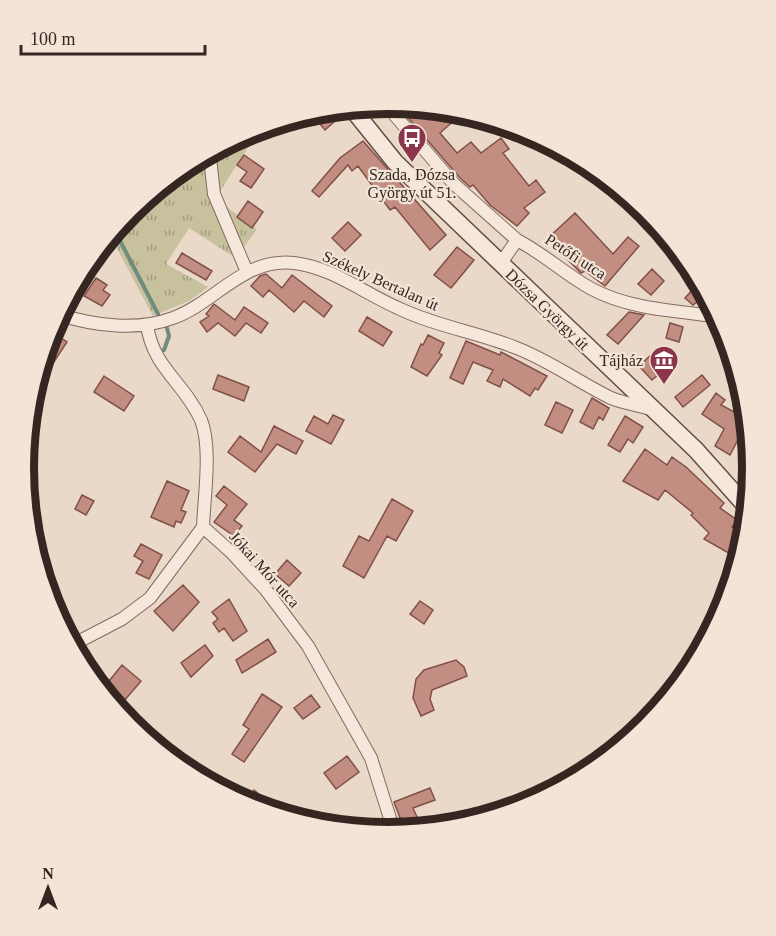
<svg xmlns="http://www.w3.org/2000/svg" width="776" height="936" font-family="'Times New Roman',serif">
<defs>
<pattern id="park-tufts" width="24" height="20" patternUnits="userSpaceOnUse" patternTransform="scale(1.5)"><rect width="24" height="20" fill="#c7c29d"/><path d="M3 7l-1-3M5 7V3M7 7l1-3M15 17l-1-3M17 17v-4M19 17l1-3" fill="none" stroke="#a29d80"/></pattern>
</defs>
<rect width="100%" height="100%" fill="#ead8c8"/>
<path fill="url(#park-tufts)" d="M259,130L219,193L221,203L257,229L244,247L231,255L189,228L166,264L208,287L189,301L153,316L112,239L131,210L249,132Z"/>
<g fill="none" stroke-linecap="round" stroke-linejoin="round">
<path stroke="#708c7e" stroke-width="4" d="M116,233L158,314
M164,350L169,336L167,328"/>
</g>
<path fill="#c38e82" stroke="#805048" stroke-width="1.5" d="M410,108L457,118L440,133L457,153L471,142L481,153L501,138L509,149L503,153L529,186L536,180L545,192L524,208L529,213L517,226L490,205L473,185L470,187L460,178L404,113Z
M344,113L325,130L315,118Z
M363,141L446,235L430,250L395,207L390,210L358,166L352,171L348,165L319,197L312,191L340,158Z
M244,155L264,169L251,188L240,181L247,172L237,165Z
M248,201L263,212L252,228L237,217Z
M575,213L613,254L628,237L639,246L605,286L585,271L581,273L547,239Z
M348,222L361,235L345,251L332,238Z
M457,247L474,260L451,288L434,275Z
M182,253L212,271L206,280L176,263Z
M652,269L664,281L651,295L638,284Z
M266,274L282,288L292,275L332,306L324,317L304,301L294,312L269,290L263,297L251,286L260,276Z
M96,278L107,285L103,290L110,295L102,306L84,296Z
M696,286L703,297L693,305L685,298Z
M214,304L235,320L244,307L268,323L261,333L246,323L235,336L218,323L207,332L200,322L209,316L206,314Z
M629,312L644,315L618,344L607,335Z
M367,317L392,332L383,346L359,331Z
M670,323L683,327L679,342L666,338Z
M55,334L67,342L42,380L49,344Z
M428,335L444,343L439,353L442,355L427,376L411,367L421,344L423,345Z
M466,341L500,355L501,352L547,376L538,390L535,388L530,396L503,379L500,387L487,381L493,370L473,362L463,384L450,378Z
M652,354H656L672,371L663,380L658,375L652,380L639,366Z
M218,375L249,387L244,401L213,389Z
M702,375L710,385L683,407L675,397Z
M104,376L134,396L124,411L94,392Z
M716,393L725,400L721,405L742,416L746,439L740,436L730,455L715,446L724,429L702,414Z
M592,398L609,408L603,420L599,417L593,429L580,422Z
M556,402L573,410L562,433L545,425Z
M333,415L344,420L331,444L306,431L314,416L328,424Z
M625,416L643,427L633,443L628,439L620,452L608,445Z
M274,426L303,441L296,454L277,444L255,472L228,452L240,436L261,452Z
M645,449L667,465L672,457L686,467L724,503L720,508L737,520L732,527L739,532L734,556L704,539L709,533L691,515L693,513L665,490L658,500L623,481Z
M167,481L189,491L181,510L186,512L181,523L176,521L174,527L151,517Z
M224,486L247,504L234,520L242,526L234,536L214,522L227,505L216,496Z
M82,495L94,501L86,515L75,509Z
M392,499L413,511L396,541L387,536L364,578L343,566L359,536L369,541Z
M141,544L162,555L149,579L136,573L143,561L134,556Z
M287,560L301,573L289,586L275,574Z
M183,585L199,602L173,631L154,611Z
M229,599L247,631L233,641L224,628L219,632L213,623L218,619L212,612Z
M420,601L433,610L424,624L410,614Z
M268,639L276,652L242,673L236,660Z
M205,645L213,656L191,677L181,663Z
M456,660L464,667L467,676L432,690L430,699L434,710L421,716L413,698L416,679L424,670Z
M122,665L141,681L124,701L105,686Z
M262,694L282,707L244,762L232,754L249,729L243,725Z
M311,695L320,707L303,719L294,708Z
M347,756L359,772L336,789L324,773Z
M430,788L435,800L413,808L417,817L402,823L394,802Z
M254,790L266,800L260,807L245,802Z"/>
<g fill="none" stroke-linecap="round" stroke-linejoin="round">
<g stroke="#846a5f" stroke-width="14">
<path id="minor" d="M386,105L454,184L517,240
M210,158L214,194L247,272
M501,263L517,240C544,254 565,274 590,288C628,309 674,311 716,316
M61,315C95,326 138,331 173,318C215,303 244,257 294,263C331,267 364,293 398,308C435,326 476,332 514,347C549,360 578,382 611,398C623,403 638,405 651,409
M147,325C153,368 184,382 201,420C212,447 204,498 203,527L231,552L266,590L308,646L371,758L394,831
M76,643L122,619L150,598L203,527"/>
</g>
<g stroke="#664b42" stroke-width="19">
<path id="secondary" d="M354,111L395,162L696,450L745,505"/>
</g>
<use href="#minor" stroke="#f5e7db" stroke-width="12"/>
<use href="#secondary" stroke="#f5e7db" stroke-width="16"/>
</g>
<defs>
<g id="bus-pin" transform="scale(1.5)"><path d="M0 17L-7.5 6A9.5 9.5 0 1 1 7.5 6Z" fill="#8c364b" stroke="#f2e4d7"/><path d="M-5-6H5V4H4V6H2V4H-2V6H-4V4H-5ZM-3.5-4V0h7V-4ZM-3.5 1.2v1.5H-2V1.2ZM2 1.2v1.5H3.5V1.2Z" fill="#fff"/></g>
<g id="museum-pin" transform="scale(1.5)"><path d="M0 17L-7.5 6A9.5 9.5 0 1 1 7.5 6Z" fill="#8c364b" stroke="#f2e4d7"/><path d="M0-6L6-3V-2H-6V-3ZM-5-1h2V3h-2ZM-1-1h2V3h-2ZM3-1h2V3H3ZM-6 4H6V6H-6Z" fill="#fff"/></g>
</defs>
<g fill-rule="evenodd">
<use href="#bus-pin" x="412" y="138"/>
<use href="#museum-pin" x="664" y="360"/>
</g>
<g text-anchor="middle" stroke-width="4.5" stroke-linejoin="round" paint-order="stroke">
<g font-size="16" fill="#362621" stroke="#f2e4d7">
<text x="412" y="180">Szada, Dózsa<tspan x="412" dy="18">György út 51.</tspan></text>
<text x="643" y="366" text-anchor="end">Tájház</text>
</g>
<g font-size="16" fill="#362621" stroke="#f2e4d7">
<text transform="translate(576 256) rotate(33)" y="6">Petőfi utca</text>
<text transform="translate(381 280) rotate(24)" y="6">Székely Bertalan út</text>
<text transform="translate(548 309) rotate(44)" y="6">Dózsa György út</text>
<text transform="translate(265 569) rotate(48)" y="6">Jókai Mór utca</text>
</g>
</g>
<path d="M0 0H776V936H0ZM34 468a354 354 0 1 1 708 0a354 354 0 1 1-708 0Z" fill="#f2e4d7" fill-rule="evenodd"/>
<path fill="none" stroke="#362621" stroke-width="8" d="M34 468a354 354 0 1 1 708 0a354 354 0 1 1-708 0Z"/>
<g transform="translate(48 888)" stroke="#f2e4d7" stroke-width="4.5" paint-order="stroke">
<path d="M0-4.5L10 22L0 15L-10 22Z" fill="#362621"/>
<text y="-9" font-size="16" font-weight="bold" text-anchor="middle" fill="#362621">N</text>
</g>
<path d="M21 45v9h184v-9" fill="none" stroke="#362621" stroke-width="3"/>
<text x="30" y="45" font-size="18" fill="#362621" stroke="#f2e4d7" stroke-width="4.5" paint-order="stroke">100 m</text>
</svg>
